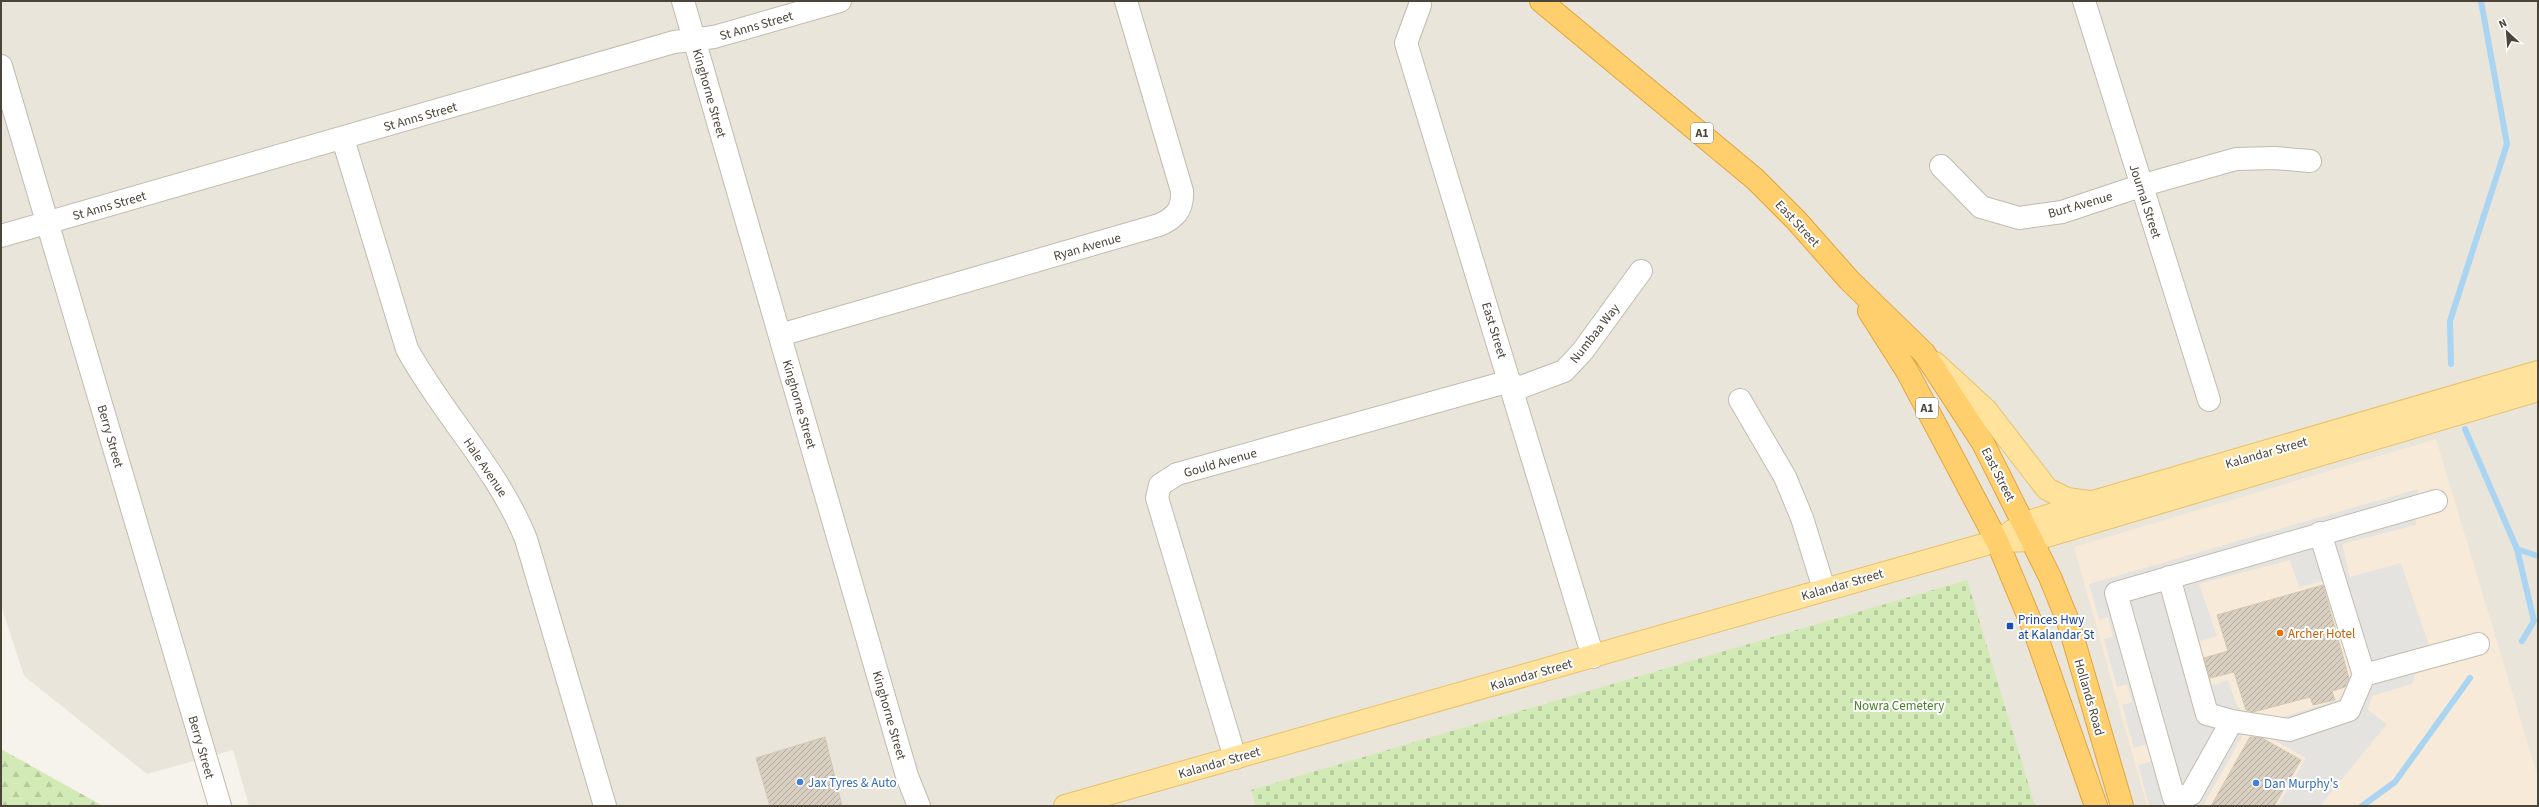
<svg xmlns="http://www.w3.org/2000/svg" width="2539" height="807" font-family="'Source Sans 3',sans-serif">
<defs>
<pattern id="forest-firs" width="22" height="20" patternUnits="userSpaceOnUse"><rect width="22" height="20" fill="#d2eab5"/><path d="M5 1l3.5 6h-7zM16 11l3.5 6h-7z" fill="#b6ca9c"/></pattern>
<pattern id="cemetery-stones" width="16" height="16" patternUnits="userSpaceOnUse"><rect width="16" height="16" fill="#d2eab5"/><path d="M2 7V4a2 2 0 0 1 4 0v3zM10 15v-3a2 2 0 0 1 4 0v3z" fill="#b6ca9c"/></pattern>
<pattern id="building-hatch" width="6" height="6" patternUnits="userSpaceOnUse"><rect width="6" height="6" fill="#d8cfc1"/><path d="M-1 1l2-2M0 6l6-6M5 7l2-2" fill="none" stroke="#b1aa9e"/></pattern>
</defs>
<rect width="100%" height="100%" fill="#f6f3ec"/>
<path fill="#eae5da" d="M1,1H2538V806H249L233,750L147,774L24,676L1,605Z"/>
<path fill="#f7ead8" d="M2436,439L2538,778V806H2147L2074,547Z"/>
<path fill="url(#forest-firs)" d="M1,749L103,806H1Z"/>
<path fill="url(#cemetery-stones)" d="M1967,580L2035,806H1256L1251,790Z"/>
<path fill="#e5e3e0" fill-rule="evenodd" d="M2418,489L2416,525L2342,544L2350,577L2401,563L2436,666L2416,672L2412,684L2372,696L2368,710L2387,724L2320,806H2278L2306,758L2248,726L2203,806H2149L2138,765L2152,761L2147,744L2134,748L2122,705L2132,702L2127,684L2117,687L2104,639L2113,637L2108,617L2099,619L2089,584ZM2290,560L2299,587L2324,581L2354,686L2338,700L2275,719L2246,714L2237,706L2228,680L2209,686L2195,643L2217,636L2199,584Z"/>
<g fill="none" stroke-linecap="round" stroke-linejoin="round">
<path stroke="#a9d4f2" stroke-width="6" d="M2451,364L2450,321L2507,144L2481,1
M2465,429L2517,549L2538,556
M2517,549L2534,621L2522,641
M2362,806L2395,782L2470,678"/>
</g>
<path fill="url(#building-hatch)" stroke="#d3c7b4" d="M2323,585L2349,678L2345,687L2332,691L2335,700L2313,705L2310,697L2253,712L2246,710L2234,672L2210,678L2204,658L2228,651L2217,615Z
M825,737L842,806H770L756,758Z
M2250,737L2262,738L2301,760L2274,806H2211Z"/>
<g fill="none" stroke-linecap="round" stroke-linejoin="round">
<g stroke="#c2bbae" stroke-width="24">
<path id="minor" d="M683,1L907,776L919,806
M2084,1L2209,400
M1420,5L1406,43L1593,657
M1,66L220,806
M343,139L407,349C443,415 498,469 526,539L605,806
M1941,166L1981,207L2019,218L2062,212L2140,186L2236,159L2275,158L2310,161
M1,236L674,42L714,37L840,1
M780,335L1159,225C1175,218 1183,210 1182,191L1126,1
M1513,390L1564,371L1582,352L1641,271
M1740,400L1785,477L1802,518L1824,589
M2320,533L2364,675L2478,644
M2169,577L2207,714L2232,721L2289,730L2349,710L2364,675
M2232,721L2191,794L2174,798L2116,593L2436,501
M1235,758L1157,498L1160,485L1177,474L1510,381"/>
</g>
<g stroke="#e6c16a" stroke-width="24">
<path id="major" d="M1935,363L1986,410L2047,489L2067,499L2089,502
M2008,534L2025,523L2093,502L2538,372
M1065,806L1997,541L2033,540L2538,390"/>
</g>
<g stroke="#e0a43c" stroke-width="24">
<path id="highway" d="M1541,1L1755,179L1796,220L1849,280L1924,353L1983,443L2050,577L2068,621L2122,806
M1869,311L1907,371L1997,541L2035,632L2096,806"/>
</g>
<use href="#minor" stroke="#fff" stroke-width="22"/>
<use href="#major" stroke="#ffe39c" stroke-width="22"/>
<use href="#highway" stroke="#ffcf6e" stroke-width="22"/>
</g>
<rect fill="#1a4fb4" stroke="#fff" stroke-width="1.5" x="2006" y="622" width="8" height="8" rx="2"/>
<circle fill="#e8710a" stroke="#fff" stroke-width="1.5" cx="2280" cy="633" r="4"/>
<g fill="#3f7fe0" stroke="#fff" stroke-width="1.5">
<circle cx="800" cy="782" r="4"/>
<circle cx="2256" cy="783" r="4"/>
</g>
<g text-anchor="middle" stroke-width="4" stroke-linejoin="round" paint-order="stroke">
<g fill="#fff" stroke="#817c74" stroke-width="1">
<rect x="1691" y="123" width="22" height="20" rx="3"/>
<rect x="1916" y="398" width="22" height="20" rx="3"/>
</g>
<g font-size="12" font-weight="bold" fill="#4b4439">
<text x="1702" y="137">A1</text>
<text x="1927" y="412">A1</text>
</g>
<g font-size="13" fill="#4b4439" stroke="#fff">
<text transform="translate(756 25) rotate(-16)" y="5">St Anns Street</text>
<text transform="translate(710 93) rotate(74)" y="5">Kinghorne Street</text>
<text transform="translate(420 116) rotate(-16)" y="5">St Anns Street</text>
<text transform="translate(2146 201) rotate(72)" y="5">Journal Street</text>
<text transform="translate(2080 204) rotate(-16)" y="5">Burt Avenue</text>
<text transform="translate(109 205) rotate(-16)" y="5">St Anns Street</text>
<text transform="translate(1798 223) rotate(47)" y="5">East Street</text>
<text transform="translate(1087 246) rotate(-16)" y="5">Ryan Avenue</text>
<text transform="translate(1495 330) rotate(73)" y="5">East Street</text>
<text transform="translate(1594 333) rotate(-52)" y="5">Numbaa Way</text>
<text transform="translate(800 404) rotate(74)" y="5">Kinghorne Street</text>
<text transform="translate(111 436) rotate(74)" y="5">Berry Street</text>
<text transform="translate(2266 452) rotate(-16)" y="5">Kalandar Street</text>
<text transform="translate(1220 462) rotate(-16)" y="5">Gould Avenue</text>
<text transform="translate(486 467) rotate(56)" y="5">Hale Avenue</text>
<text transform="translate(1999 474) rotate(63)" y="5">East Street</text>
<text transform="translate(1842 584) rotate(-16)" y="5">Kalandar Street</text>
<text transform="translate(1531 674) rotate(-16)" y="5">Kalandar Street</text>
<text transform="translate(2090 697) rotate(74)" y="5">Hollands Road</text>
<text transform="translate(890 715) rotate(74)" y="5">Kinghorne Street</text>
<text transform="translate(202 747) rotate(74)" y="5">Berry Street</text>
<text transform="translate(1219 762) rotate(-16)" y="5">Kalandar Street</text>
</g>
<g font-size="13" fill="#164399" stroke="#fff" text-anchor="start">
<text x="2018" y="624">Princes Hwy<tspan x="2018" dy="15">at Kalandar St</tspan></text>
</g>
<g font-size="13" fill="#c56008" stroke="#fff" text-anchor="start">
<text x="2288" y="638">Archer Hotel</text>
</g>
<g font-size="13" fill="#4a7f2a" stroke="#fff">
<text x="1899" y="710">Nowra Cemetery</text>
</g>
<g font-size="13" fill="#366cbe" stroke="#fff" text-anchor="start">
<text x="808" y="787">Jax Tyres &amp; Auto</text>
<text x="2264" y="788">Dan Murphy's</text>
</g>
</g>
<rect width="2539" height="807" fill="none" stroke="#4b4439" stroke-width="4"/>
<g transform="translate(2507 32) rotate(334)" stroke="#ffffff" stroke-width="3" paint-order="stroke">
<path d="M0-3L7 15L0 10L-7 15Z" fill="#4b4439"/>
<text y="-6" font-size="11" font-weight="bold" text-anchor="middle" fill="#4b4439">N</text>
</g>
</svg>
